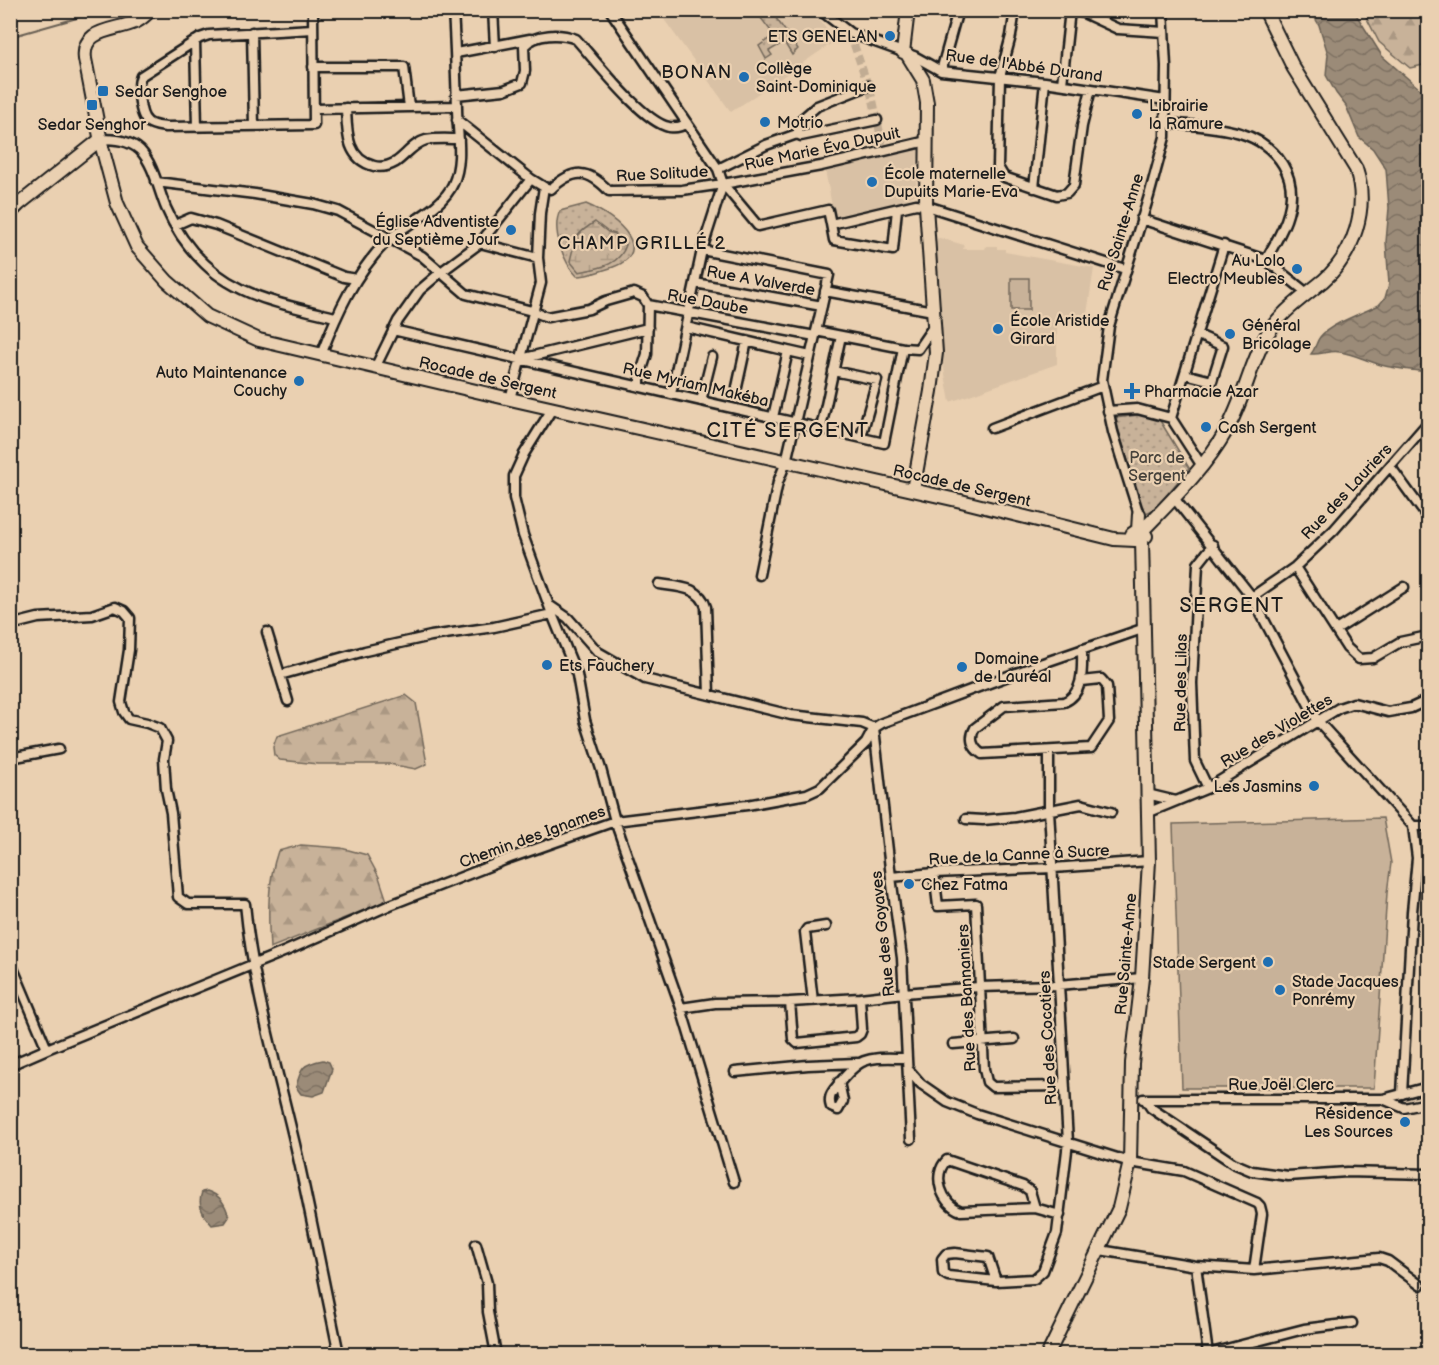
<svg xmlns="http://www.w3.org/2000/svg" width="1439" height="1365" font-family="'Balsamiq Sans',sans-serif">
<defs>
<pattern id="green-dots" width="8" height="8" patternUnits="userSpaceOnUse" patternTransform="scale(1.5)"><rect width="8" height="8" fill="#c8b299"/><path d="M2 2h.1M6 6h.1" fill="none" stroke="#ab9883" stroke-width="1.8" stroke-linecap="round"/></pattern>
<pattern id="forest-firs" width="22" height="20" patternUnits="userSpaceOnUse" patternTransform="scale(1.5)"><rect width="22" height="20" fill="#c8b299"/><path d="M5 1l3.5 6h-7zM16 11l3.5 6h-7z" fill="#ab9883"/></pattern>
<pattern id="wetland-marsh" width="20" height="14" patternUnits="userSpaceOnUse" patternTransform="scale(1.5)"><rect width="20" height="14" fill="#c8b299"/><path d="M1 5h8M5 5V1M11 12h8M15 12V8" fill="none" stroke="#ab9883"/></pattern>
<pattern id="water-waves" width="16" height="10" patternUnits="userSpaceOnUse" patternTransform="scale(1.5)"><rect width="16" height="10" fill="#9b8b78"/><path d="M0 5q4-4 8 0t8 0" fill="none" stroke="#7e7162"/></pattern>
</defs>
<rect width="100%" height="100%" fill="#ead0b1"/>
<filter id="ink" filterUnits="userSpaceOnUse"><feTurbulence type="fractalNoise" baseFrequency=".0167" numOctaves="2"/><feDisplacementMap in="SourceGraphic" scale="12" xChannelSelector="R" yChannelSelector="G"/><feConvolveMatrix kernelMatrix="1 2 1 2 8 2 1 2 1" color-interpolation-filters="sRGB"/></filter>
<g filter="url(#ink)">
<path fill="#d9c1a5" d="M658,11H813L835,41L731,112Z
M918,148L916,194L903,201L834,216L825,170Z
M940,238L964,245L963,249H985L986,246H997V249H1005V252L1094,268L1087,314L1057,317V364L950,402L939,341L934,239Z"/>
<path fill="url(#green-dots)" stroke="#72675a" stroke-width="1.5" d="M760,11H771L798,49L792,55L784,42L769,51L772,55L766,59L759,46L774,35L757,13Z
M586,204C618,217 662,255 604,270C594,273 587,276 577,276C563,262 551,229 560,211Z
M1138,415L1159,419L1189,468L1155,509L1144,514L1115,418Z"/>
<path fill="url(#forest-firs)" stroke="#72675a" stroke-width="1.5" d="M1363,11H1428V51L1423,65L1410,68L1379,42Z
M406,695L416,703L427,764L416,769L389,764H318L280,760L274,755L273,747L277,736Z
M301,845L341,848L367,855L379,877L387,901L270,948C268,915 267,883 278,851Z"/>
<path fill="url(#wetland-marsh)" stroke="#72675a" stroke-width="1.5" d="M595,222L608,232L616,234L617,240L626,245C619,266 599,268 579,272L570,261C576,237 574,235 595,222Z"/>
<path fill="#c8b299" stroke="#72675a" stroke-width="1.5" d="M1011,278H1029V310H1011Z
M1383,818L1391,863L1387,893L1374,1088H1182L1173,824Z"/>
<path fill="url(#water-waves)" stroke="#685f53" stroke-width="1.5" d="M1311,11H1354L1382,56L1428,96V372C1413,370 1396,369 1381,365C1367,361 1354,354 1340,352C1330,350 1321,355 1311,354C1316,348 1316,342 1320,337C1330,324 1363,313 1379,305L1385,298L1389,284L1386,242L1389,208L1386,169L1373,149L1359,137L1346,106L1336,93L1326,75L1328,54L1319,25Z
M323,1060L329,1062L332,1069L324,1092L313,1096L301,1094L296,1087C301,1067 303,1064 323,1060Z
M207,1191C220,1195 225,1203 229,1217L225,1223L212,1225C203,1215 197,1206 202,1192Z"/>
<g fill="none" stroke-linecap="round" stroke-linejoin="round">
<path stroke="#685f53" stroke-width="2" d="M10,37L77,18L90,10"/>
<path stroke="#c1ac93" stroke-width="8" stroke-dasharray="8 4" stroke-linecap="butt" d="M850,33L873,100L884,152"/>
<g stroke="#1c1c1c" stroke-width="13">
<path id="street" d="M493,10L495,47
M610,10L718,169L723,184L702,250L671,394
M820,10L850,33L914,56L941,71L1045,82L1165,100
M1015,10L1011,36L1000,77L998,167L1004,177L1057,195L1067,193L1074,185L1082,126L1091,89
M1077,10L1118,29L1164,32
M313,29L209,35L200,38L141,76C137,85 139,116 148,122C153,126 160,126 166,127L314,125L313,10
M252,32L254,126
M195,41L197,127
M456,53L530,39
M313,67H404L409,107
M941,71L958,10
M1062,84L1070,10
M456,95L504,90L522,83L525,71L524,46C536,33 560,33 576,39C595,60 643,122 669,127C675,128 681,127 687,123
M346,108C347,131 346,159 374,166C382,168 389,166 396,162C406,155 414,143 426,140C436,138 449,139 459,139
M314,109L457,106
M457,120L531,179L544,187L551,189C574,168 588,169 609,191L682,190L723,184L821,166L927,141
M1166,123C1207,127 1259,125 1283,165C1292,180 1293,197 1288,214C1284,230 1273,246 1266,260
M797,134L802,119L817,106L868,86
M101,139C114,139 129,140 140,150C154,165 158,189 166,208C175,229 189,249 205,264C240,298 290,306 335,317
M718,169L766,145L797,134L801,136L877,120
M156,182L255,194L313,204L338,211L422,256L466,294L532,311L547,317L589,309L606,301L634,293L643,297L648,305L815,336
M723,184L758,226L828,210L831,224L916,204L924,205L1125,269
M1034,188L1045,82
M1141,219L1266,260L1307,293
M831,224L834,240L893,250L897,209
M175,225L191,218L216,225L344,277L357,279
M480,243L538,258L541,283L510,399
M702,250L829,275L786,462L778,482L759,575
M538,258L540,213L544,187
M695,283L822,306
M825,291L933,311
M686,327L788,351L773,417
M393,330L884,443L903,348L918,349L933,327
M816,331L903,348
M788,351L810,356
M321,355C337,313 355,273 387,241C406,223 442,209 453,184C464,160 457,132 457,107C456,75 455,43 453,10
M525,358L648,328
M375,368L398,321L420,290L441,272L480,243L531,179
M833,371L877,380L861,437
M1185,374L1212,381L1223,346L1198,335
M640,387V376L647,354L648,305
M737,387L747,341
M701,401L712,357
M552,409L524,454L514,476V498L523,535L552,614L577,675L585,720L601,769L615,821L681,1008L734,1182
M1108,411L1137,409L1171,418
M821,428L841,336
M992,428L1103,386
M1202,466L1171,418L1224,245
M1390,466L1428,518
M1174,498L1252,597L1317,720L1413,826L1417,858L1412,912L1402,1094
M1140,518L1113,432L1102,380L1109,326L1149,196L1165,137L1166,66L1163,10
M1295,567L1347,648L1359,659L1373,658L1400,642L1428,636
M659,584C677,587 700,586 706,607L709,694
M1252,597L1295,567L1334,530L1425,426L1428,424
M549,605L568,618L598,652L645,679L791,715L862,723L874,728L891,877L902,958L911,1139
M10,625L38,618L92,615L115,607L124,611L130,618L129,650L121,702L124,712L129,719L147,723L160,728L167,741L164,759L166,789L171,813L178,897L188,904H245C253,989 278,1070 297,1153C312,1220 325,1288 339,1354
M1336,630L1404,587
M267,632L288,701
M1082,649C1082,667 1085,693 1064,702L1004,706L975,728C969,738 972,748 982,754L1091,748L1109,721L1107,686L1101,679L1082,681
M280,675L365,651L431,636L494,627L552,614
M10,758L59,749
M1208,788L1195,761L1192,683L1198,564L1213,545
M1147,794L1176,801
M1147,813L1208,788L1339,708L1354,703L1388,712L1411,708L1428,700
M966,819L983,820L1015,817L1081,804L1111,812
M1413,826H1428
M934,873L938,906L976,904L984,1069L987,1082L993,1087L1064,1086
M891,877L934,873L1053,868L1149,861
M10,961L47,1049L286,951L390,905L510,858L615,821L747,805L807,794L820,788L866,743L874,728L882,723L1043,663L1145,628
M813,1001L805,932L807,929L826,926
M790,1002L793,1039L797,1043L856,1037L860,1034L862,1029L860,998
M681,1008L715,1003L790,1002L860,998L904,993L979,987L1058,985L1142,978
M953,1044L1014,1039
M10,1065L47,1049
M908,1069L921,1084L947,1102L977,1114L1130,1162L1184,1171L1257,1203L1260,1206L1262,1214L1254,1270
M735,1072L808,1065L857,1063
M839,1082L843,1101L838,1110L831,1107C828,1098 831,1093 837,1086C862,1054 869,1058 907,1058
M1143,1099H1383L1428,1087
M1145,1099L1151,1108L1233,1163L1252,1171L1288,1176L1347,1172L1428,1174
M1383,1099L1404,1108L1428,1103
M1035,1208L1030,1191L1023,1186L947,1160C931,1175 942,1205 961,1211L1035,1208L1060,1215
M476,1244L487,1283L488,1312L496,1354
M1100,1250L1196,1266L1254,1270L1379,1258L1388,1261L1420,1285
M1196,1266L1208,1354
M996,1281L988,1257L955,1253L946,1254L942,1259L943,1273L948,1276L996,1281L1034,1279L1043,1271L1057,1233L1068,1142L1049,810V751
M1207,1354L1304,1329L1352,1323"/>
</g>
<g stroke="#1c1c1c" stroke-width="16">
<path id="secondary" d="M151,10C146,14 141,20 135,22C115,31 81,28 85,59L102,147L117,203L137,247L167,281L207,316L259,340L510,399L961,501L1114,539L1135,540L1146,536
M903,52L908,10
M907,54L923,80L927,103L926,206L936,353L931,391L913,490
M10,213L19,204L101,139
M1144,529C1173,499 1205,468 1226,431C1243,402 1249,368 1265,338C1278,314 1302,298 1323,281C1354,254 1369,208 1356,169L1293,67L1265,10
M1132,534L1138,530L1139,514
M1048,1354L1119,1208L1130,1162L1132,1063L1142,978L1149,861L1142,540"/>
</g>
<use href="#street" stroke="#ead0b1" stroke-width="8"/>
<use href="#secondary" stroke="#ead0b1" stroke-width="12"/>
</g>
</g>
<g fill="#1f6fb2" stroke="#ead0b1" stroke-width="2">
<circle cx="890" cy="36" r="6"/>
<circle cx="744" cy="77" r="6"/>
<rect x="97" y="85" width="12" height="12" rx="3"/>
<rect x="86" y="99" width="12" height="12" rx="3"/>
<circle cx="1137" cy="114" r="6"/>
<circle cx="765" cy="122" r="6"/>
<circle cx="872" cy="182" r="6"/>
<circle cx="511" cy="230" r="6"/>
<circle cx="1297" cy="269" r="6"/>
<circle cx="998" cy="329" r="6"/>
<circle cx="1230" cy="334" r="6"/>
<circle cx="299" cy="381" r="6"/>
<path d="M1129 382h6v6h6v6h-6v6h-6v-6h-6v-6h6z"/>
<circle cx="1206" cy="427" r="6"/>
<circle cx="547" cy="665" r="6"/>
<circle cx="962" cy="667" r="6"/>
<circle cx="1314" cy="786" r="6"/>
<circle cx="909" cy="884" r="6"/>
<circle cx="1268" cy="962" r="6"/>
<circle cx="1280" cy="990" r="6"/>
<circle cx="1405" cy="1122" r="6"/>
</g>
<g text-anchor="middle" stroke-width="4.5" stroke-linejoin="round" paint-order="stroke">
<g font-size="16" fill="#1c1c1c" stroke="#ead0b1" text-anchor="start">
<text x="878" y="42" text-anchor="end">ETS GENELAN</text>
<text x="756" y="74">Collège<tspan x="756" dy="18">Saint-Dominique</tspan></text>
<text x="115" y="97">Sedar Senghoe</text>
<text x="1149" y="111">Librairie<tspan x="1149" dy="18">la Ramure</tspan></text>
<text x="777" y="128">Motrio</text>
<text x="92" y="130" text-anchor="middle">Sedar Senghor</text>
<text x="884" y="179">École maternelle<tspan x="884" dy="18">Dupuits Marie-Eva</tspan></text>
<text x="499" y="227" text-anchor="end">Église Adventiste<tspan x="499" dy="18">du Septième Jour</tspan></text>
<text x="1285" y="266" text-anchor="end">Au Lolo<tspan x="1285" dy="18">Electro Meubles</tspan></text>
<text x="1010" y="326">École Aristide<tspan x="1010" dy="18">Girard</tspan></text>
<text x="1242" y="331">Général<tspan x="1242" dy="18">Bricolage</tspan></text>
<text x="287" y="378" text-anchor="end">Auto Maintenance<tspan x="287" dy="18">Couchy</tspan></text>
<text x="1144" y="397">Pharmacie Azar</text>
<text x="1218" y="433">Cash Sergent</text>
<text x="974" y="664">Domaine<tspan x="974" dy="18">de Lauréal</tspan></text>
<text x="559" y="671">Ets Fauchery</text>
<text x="1302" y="792" text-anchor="end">Les Jasmins</text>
<text x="921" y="890">Chez Fatma</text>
<text x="1256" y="968" text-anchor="end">Stade Sergent</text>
<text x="1292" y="987">Stade Jacques<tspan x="1292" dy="18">Ponrémy</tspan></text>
<text x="1393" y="1119" text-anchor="end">Résidence<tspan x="1393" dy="18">Les Sources</tspan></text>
</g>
<g font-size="16" fill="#1c1c1c" stroke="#ead0b1">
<text transform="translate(1024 65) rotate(8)" y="6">Rue de l'Abbé Durand</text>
<text transform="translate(822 148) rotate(-12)" y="6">Rue Marie Éva Dupuit</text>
<text transform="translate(662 173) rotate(-3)" y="6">Rue Solitude</text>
<text transform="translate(1120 232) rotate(-73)" y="6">Rue Sainte-Anne</text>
<text transform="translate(761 280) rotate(10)" y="6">Rue A Valverde</text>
<text transform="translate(708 301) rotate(10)" y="6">Rue Daube</text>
<text transform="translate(488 377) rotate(13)" y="6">Rocade de Sergent</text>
<text transform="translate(696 384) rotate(13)" y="6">Rue Myriam Makéba</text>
<text transform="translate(962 485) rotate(13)" y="6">Rocade de Sergent</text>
<text transform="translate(1346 491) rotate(-47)" y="6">Rue des Lauriers</text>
<text transform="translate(1180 683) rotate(-89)" y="6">Rue des Lilas</text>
<text transform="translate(1276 730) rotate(-31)" y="6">Rue des Violettes</text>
<text transform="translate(532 836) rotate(-20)" y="6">Chemin des Ignames</text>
<text transform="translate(1019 854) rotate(-3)" y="6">Rue de la Canne à Sucre</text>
<text transform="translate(882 934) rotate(-96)" y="6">Rue des Goyaves</text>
<text transform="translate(1125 954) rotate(-85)" y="6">Rue Sainte-Anne</text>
<text transform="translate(966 998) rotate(-93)" y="6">Rue des Bannaniers</text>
<text transform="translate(1047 1038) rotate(-93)" y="6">Rue des Cocotiers</text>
<text x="1281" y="1090">Rue Joël Clerc</text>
</g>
<g font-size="16" fill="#47423b" stroke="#ead0b1">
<text x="1157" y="463">Parc de<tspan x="1157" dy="18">Sergent</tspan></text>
</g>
<g font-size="18" letter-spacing="1.5" fill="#1c1c1c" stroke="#ead0b1">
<text x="697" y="78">BONAN</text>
<text x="642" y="249">CHAMP GRILLÉ 2</text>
</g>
<g font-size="20" letter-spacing="1.5" fill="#1c1c1c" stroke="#ead0b1">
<text x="788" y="437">CITÉ SERGENT</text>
<text x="1232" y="612">SERGENT</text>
</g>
</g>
<rect width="1439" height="1365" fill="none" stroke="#ead0b1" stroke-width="36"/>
<rect x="18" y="18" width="1403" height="1329" fill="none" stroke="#1c1c1c" stroke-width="2" filter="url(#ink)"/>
</svg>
